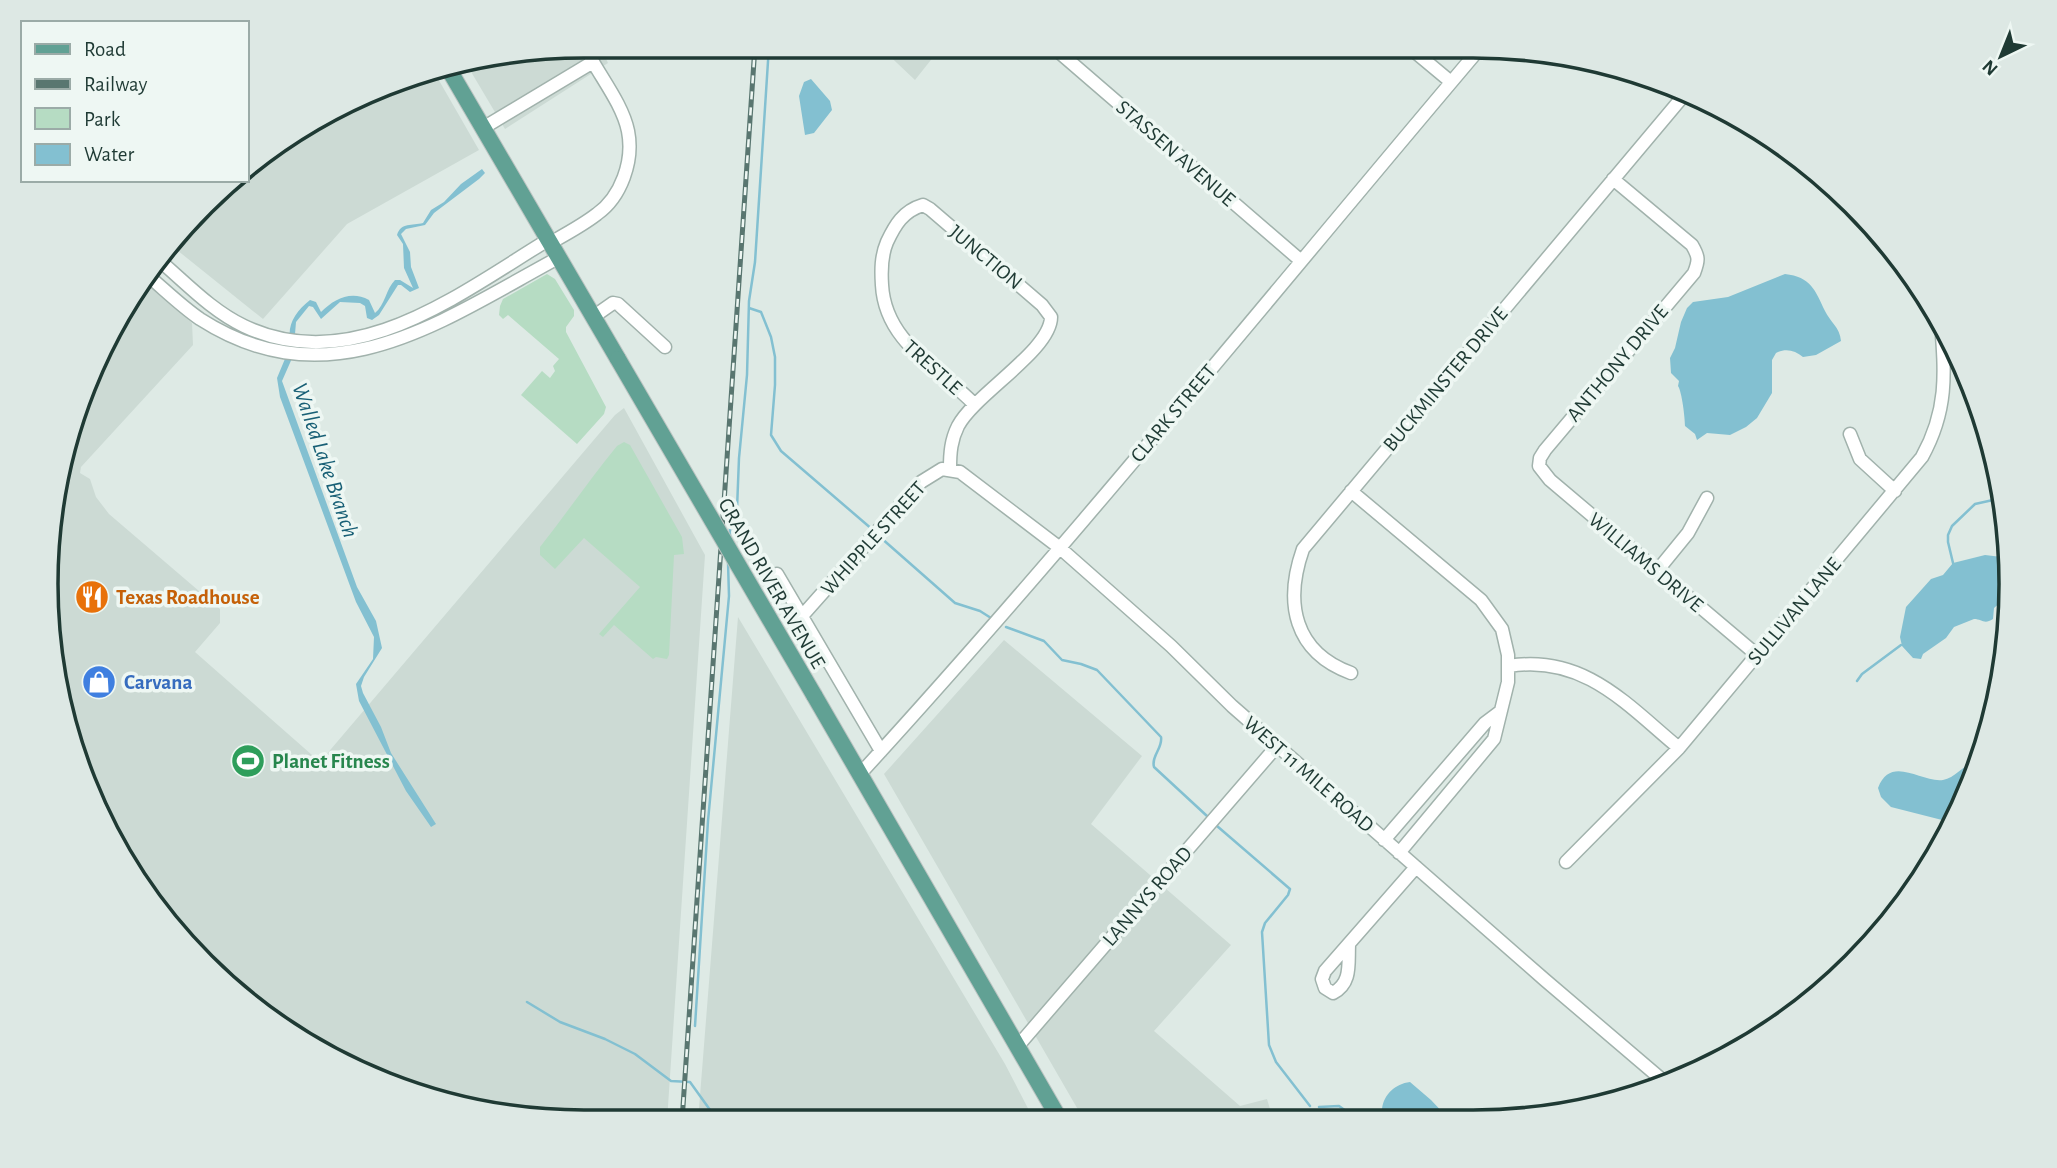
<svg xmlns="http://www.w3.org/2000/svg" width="2057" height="1168" font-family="'Alegreya Sans',sans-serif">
<rect width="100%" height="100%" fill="#deeae5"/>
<path fill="#ccdad4" d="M584,46H600L608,63L505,129L467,65Z
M879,46H942L915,80Z
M433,70L479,150L347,224L263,319L172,246L234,180H247V167L257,157L411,74Z
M142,278L192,323L193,345L81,467L80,473L90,479L96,497L109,514L220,609V623L195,652L320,762L615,415L624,408L705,555L667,1121H549L444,1104L314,1050L179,939L86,790L52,640L48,603L64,444L136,285Z
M738,617L1005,1064L1034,1120L698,1121Z
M1004,640L1142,756L1091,824L1231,945L1154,1031L1240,1106L1267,1099L1273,1119L1084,1120L884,774Z"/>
<path fill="#b6dcc3" d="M547,274L555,279L574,310V316L566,327V332L606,407L604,414L577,444L521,395L542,371L550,378L555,371L553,366L559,359L508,315L503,319L499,315L500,306L503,299Z
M624,442L630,445L682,537L684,554L674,555L669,655L667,659L656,657L653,659L614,625L603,637L599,634L640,587L584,538L555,569L540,555V547C566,514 590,479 617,446Z"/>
<path fill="#83c0d1" d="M811,79L830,101L832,110L814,133L805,135L799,96L804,82Z
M482,169L485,173L479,179L434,213L425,225L406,229L401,234L410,252L411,267L419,288L410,292L401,285H398L379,315L372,320L367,318L365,306L360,303L340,302L321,319L313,307L309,306L296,322L295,334L297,347L282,381L357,587L376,621L382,648L364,677L361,686L363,693L381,727L391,753L436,824L431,827L406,791L359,701L356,684L373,659L374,637L356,602L280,397L277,378L287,354L292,348C285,327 294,313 310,300L316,302L321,312C334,299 351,290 369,300L375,313C385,305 386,289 395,280H400L413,288L404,268L403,244L397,235C401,222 412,226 423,223L431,210L444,202L461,184Z
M1785,274C1811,277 1815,290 1825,311C1830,322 1840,327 1841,341L1816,355L1803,357C1795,350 1785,348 1776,353L1772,360V393L1757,418L1746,427L1730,435L1707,433L1697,440L1695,434L1685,426C1685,418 1682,392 1678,386L1679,381L1671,373L1670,358L1675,348L1681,322L1687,308L1693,302L1728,297Z
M1985,555L2010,558L2009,601H2002L1994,608L1993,619C1984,625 1982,619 1974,619L1954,627L1946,638L1923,654L1921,659L1913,658L1902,646L1900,637L1906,607L1931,579L1943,575L1953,563Z
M1978,761L1980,763L1956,817L1946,821L1891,807L1881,797L1878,788C1891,754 1921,783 1943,780C1956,778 1964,763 1978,761Z
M1410,1082L1431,1100L1448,1118H1388L1382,1109C1384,1094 1395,1084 1410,1082Z"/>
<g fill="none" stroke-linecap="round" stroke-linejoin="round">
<path stroke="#83c0d1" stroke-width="2.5" d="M749,308L761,312L771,337L775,357V385L771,435L781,451L873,530
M880,537L955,603L980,611L991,618
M730,538V527L737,509L739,458L747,375L749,301L755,262L769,46
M1953,563L1948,542V535L1952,526L1975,504L2002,498
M1006,627L1044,641L1062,660L1081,664L1097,670L1161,737C1163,748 1151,756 1154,767L1207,816
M1857,681L1862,674L1901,645
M1217,826L1290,889L1288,895L1265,923L1262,932L1269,1045L1276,1062L1310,1106
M527,1002L560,1022L605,1039L635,1054L671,1081L690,1082L718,1121
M695,1026L708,821L729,596L728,562
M1319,1107L1339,1106L1357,1119"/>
<g stroke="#a1b2ac" stroke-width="15">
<path id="minor" d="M1052,46L1300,260
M1409,47L1451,82
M483,128L593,62L585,46
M1613,179L1692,245C1699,257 1699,260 1694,273L1545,450L1540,458L1539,466L1550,480L1757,655
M550,243C566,234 583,225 597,214C621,197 634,161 628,131C623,107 605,83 593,62
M159,260C186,283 212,311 244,326C353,378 459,294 548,240
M146,274C164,289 181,306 200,319C331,403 443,320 558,258
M593,317L613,303L618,304L665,347
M1850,434L1860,459L1895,491
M950,468C950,453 951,440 958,426C975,394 1051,350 1051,317L1042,305L930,209L923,205C903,211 895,225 887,242C881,256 881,270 882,285C885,342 938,367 974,404
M1351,491L1481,600L1502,629L1508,655V682L1494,739L1399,853
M1657,571L1688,533L1707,498
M777,574L881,751
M802,616L921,482L942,469L960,472L1060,548L1171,646L1232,706L1545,980L1667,1084
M1509,666C1584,654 1627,705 1679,748
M1351,673C1294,652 1284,603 1303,549L1685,94
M860,774C1075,539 1275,290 1481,47
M1384,840L1485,723L1501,711
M1566,862L1679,748L1922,457C1948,410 1945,374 1941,322
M1349,945C1348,964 1352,983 1333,993L1325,988L1322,979L1325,971L1416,867
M1017,1047L1277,746"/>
</g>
<g stroke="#bcc4c2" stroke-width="18">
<path id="major" d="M448,68L618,359
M814,695L1060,1120"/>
</g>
<use href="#minor" stroke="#fff" stroke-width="12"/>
<use href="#major" stroke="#61a194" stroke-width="16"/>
<g stroke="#597670" stroke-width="5">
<path id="rail" d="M682,1121L755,46"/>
</g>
<use href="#rail" stroke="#eef7f3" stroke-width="2.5" stroke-dasharray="8" stroke-linecap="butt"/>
<g stroke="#bcc4c2" stroke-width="18" stroke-linecap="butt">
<path id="major-bridge" d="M618,359L814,695"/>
</g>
<use href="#major-bridge" stroke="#61a194" stroke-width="16"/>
</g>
<defs>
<g id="restaurant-disc" transform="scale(1.75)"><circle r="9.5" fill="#e8710a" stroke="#eef7f3"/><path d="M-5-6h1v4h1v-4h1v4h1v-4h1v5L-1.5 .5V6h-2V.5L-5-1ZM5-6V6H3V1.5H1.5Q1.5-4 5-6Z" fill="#fff"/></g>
<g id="shop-disc" transform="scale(1.75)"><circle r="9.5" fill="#3f7fe0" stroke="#eef7f3"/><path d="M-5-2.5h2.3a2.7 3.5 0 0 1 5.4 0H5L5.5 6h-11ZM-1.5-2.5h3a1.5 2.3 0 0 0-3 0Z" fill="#fff"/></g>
<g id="stadium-disc" transform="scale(1.75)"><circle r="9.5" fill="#2e9e5b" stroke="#eef7f3"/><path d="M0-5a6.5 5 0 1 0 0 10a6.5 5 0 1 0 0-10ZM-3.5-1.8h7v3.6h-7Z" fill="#fff"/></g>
</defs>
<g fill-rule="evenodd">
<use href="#restaurant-disc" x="92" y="597"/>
<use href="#shop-disc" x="99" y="682"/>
<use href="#stadium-disc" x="248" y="761"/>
</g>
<g text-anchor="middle" stroke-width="7" stroke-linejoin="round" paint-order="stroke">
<g font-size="21" fill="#1f3a34" stroke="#eef7f3">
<text transform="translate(1176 153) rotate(41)" y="7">STASSEN AVENUE</text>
<text transform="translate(986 257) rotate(40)" y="7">JUNCTION</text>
<text transform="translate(1617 363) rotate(-50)" y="7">ANTHONY DRIVE</text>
<text transform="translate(933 367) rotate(42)" y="7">TRESTLE</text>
<text transform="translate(1445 379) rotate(-50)" y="7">BUCKMINSTER DRIVE</text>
<text transform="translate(1173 413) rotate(-50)" y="7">CLARK STREET</text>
<text transform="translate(873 538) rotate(-48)" y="7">WHIPPLE STREET</text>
<text transform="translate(1646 562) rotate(40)" y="7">WILLIAMS DRIVE</text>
<text transform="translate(772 583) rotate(60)" y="7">GRAND RIVER AVENUE</text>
<text transform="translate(1794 611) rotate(-50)" y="7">SULLIVAN LANE</text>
<text transform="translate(1309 774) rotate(41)" y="7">WEST 11 MILE ROAD</text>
<text transform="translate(1147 896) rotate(-49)" y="7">LANNYS ROAD</text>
</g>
<g font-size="21" font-weight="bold" fill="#c56008" stroke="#eef7f3" text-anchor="start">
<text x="116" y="604">Texas Roadhouse</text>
</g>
<g font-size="21" font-weight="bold" fill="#366cbe" stroke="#eef7f3" text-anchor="start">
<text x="124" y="689">Carvana</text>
</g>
<g font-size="21" font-weight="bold" fill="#27864d" stroke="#eef7f3" text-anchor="start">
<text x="272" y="768">Planet Fitness</text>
</g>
<g font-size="23" font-style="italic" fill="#196076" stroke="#eef7f3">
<text transform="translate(326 460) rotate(71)" y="8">Walled Lake Branch</text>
</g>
</g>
<path d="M0 0H2057V1168H0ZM584 58H1473A526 526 0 0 1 1999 584V584A526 526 0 0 1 1473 1110H584A526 526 0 0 1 58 584V584A526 526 0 0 1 584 58Z" fill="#dde8e4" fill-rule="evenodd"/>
<path fill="none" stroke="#1f3a34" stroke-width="3.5" d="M584 58H1473A526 526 0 0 1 1999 584V584A526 526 0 0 1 1473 1110H584A526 526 0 0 1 58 584V584A526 526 0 0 1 584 58Z"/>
<rect x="21" y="21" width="228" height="161" fill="#eef7f3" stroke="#9baba7" stroke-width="2"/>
<rect x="35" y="44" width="35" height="10" fill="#61a194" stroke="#9baba7" stroke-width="2"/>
<text x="84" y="56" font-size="21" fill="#1f3a34">Road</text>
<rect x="35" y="79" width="35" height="10" fill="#597670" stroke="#9baba7" stroke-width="2"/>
<text x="84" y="91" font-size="21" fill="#1f3a34">Railway</text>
<rect x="35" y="108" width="35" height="21" fill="#b6dcc3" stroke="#9baba7" stroke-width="2"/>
<text x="84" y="126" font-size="21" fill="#1f3a34">Park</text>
<rect x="35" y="144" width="35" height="21" fill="#83c0d1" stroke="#9baba7" stroke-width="2"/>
<text x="84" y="161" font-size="21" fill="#1f3a34">Water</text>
<g transform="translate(2001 56) rotate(223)" stroke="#eef7f3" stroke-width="5" paint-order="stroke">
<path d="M0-5L12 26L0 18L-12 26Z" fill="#1f3a34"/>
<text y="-10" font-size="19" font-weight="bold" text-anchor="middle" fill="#1f3a34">N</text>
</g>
</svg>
